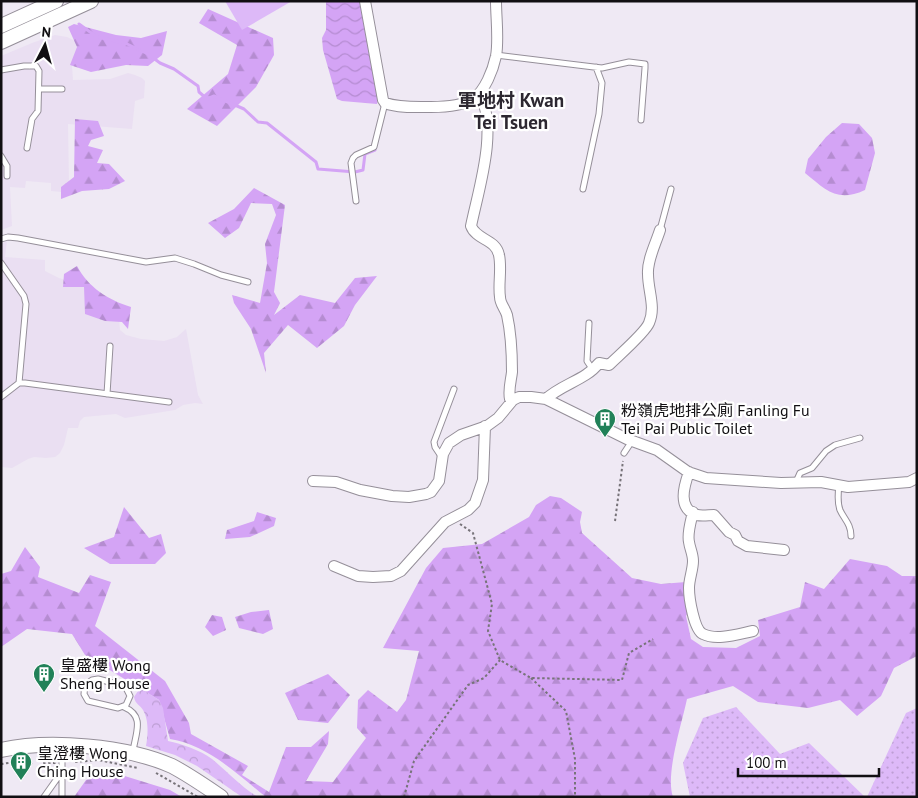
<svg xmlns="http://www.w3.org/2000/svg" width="918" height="798" font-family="'PT Sans','Noto Sans SC',sans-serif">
<defs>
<pattern id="grass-dots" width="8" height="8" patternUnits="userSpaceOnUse" patternTransform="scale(1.25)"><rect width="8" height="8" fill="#ddb9f8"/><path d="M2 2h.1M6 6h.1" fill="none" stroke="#bd9ed4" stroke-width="1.8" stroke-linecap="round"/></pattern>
<pattern id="forest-firs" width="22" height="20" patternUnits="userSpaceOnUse" patternTransform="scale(1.25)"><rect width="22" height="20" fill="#d4a4f5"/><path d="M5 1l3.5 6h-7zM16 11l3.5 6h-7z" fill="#b58cd1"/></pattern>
<pattern id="park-crowns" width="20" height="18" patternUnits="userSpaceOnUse" patternTransform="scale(1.25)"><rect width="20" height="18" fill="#ddb9f8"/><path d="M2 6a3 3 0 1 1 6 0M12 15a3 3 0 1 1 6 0" fill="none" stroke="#bd9ed4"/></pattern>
<pattern id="water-waves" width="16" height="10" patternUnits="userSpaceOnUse" patternTransform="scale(1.25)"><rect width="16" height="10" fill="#d4a4f5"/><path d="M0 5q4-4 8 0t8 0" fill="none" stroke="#b58cd1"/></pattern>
</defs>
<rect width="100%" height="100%" fill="#efe9f4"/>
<path fill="#eadff2" d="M55,35L67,37L83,45L72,66L73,80L110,79L128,73L135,75L142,78L145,81L144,98L135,101L132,129L68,124L69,184L62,192L51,191V183L26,181L25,188L10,187L12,226L1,230V56L32,43Z
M7,241L5,257L45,260V271L59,278L81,285L84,287L88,315L119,318L120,330L126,335L141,339L164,341L177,337L186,329L198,395L203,404L195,403L183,405L175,410L125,418L116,414L84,417L80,421L78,428H68L64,445L60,453L55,457L46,458L34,457L28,459L12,468L1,467V244Z"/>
<path fill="url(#grass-dots)" d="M736,707L780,754L809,743L865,797H690L683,763L703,718Z
M917,708V797H867L906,713Z"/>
<path fill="url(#forest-firs)" d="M208,9L273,38L274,55L256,87L217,126L187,109L228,74L237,45L199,23Z
M74,24L116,35L141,38L167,31L162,55L148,66L126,65L91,72L70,65L77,47L68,27Z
M75,119L98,121L104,136L91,140L88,146L103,150L97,163L109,164L125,181L109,189L82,191L61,199V187L74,177Z
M842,123L859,124L872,138L875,153L865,190C837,203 826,190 805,173L808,159L826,137Z
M254,188L285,205L274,292L280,303L274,315L300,295L335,303L355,278L377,276L355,305L344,326L317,348L288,325L264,353L266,373L251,329L234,303L232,295L260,303L267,263L265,244L276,215L272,204L251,203L239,228L225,238L208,223L234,209Z
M77,266C88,287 108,300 131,307L128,329L122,322L105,321L85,314L84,287H63L64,274Z
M550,496L561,498L582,512L580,522L582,533L632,578L661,584L686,582L693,604L686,616L691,639L703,647L736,648L760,636L758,620L800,607L805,582L824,589L850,559L887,566L902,576H917V656L894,668L881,696L857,716L840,700L808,708L758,702L733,686L687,699C682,723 665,774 673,797H266C237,774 208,745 170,739L159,700L85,655L72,634L27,629L1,647V574L11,571L25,547L40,567L38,577L79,593L90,575L111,582L95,626L165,681L189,723L191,734L248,766L242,775L269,792L286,747H311L329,731L328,744L306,781L333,782L366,738L357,728L358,700L368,690L397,712L406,700L419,651L383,648L426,568L443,548L482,544L529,517L536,505Z
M124,507L149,538L161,534L166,553L155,564H110L84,548L114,537Z
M257,512L276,518L274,526L250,537L225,539L227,530L254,521Z
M269,610L273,629L263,634L239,628L235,617L251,612Z
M212,615L222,617L226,630L213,636L205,627Z
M328,674L350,695L328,723L298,720L285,693Z
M115,773L170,790L182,797H74L86,780Z"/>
<path fill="url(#park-crowns)" d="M140,688L159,700L163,708L168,741C182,744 200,750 212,759C228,772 240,786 258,797H242L197,766L175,755L146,746C148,735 149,720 143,710C140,705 135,704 134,697Z"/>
<path fill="#ddb9f8" d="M225,1H292L242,30Z"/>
<path fill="url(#water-waves)" d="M326,1H361L379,97L377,104L342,101L337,99L323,50L322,38L326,30Z"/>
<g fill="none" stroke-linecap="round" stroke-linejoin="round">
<path stroke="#d4a4f5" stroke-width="3" d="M79,24L97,37L125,43L148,54L160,63L174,69L198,86L199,92L207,99L214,96L244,109L258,122L267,123L316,162L318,169L355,172L363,170L365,154L375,150"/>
<g stroke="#958f99" stroke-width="7">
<path id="lane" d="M496,55L602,68L629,62L645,64V68L641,120
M1,70L24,66H36L39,71L38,111L32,119L27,148
M39,89H62
M1,156L7,166V176
M583,189L599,114L602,83L596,67
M356,201L351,163L353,158L356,155L374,147L385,103
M660,230L671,189
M1,239L8,237L18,238L146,262L175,258L194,264L221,275L248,282
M1,263L24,296L26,304L19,383
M589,323L587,361L593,370
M107,394L110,346
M1,397L19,383H25L169,402
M624,453L632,441
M441,456L435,447L434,442L454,389
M796,482L800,473L812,468L826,451L835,445L860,438
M839,485C838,493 837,502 840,510C844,519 851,524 851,536
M98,679L125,686L130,696L126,705L118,708L88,701L84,694L85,685L92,680Z
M124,707C145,716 136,732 133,751
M62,745V797
M44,797L61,773"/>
</g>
<g stroke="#958f99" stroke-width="12">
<path id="street" d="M365,1L383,100L385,103C399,108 416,107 431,107C443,107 462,106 473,99C485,91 493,70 496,56C499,40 496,18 496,1
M480,93C498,131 479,187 471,226C476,240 496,239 499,255C502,269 498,284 500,297C500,304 505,308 507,315C511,333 512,354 512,372C511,381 508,390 510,399L513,400
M546,399C562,384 586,380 599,363L609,365C618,356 645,333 649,323C656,307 648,291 648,274C647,260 656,243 660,230
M689,472C684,486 677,509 697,515C702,516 709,515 714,515L729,532L735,535L738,541L747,546L784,550
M313,481L336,482L360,490L392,496L409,497L426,494L431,492L439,481L443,454L449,443L461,435L487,426L498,418L513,400L519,397H531L546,399L627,439L657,450L688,472L706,478L781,483L821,482L848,487L909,482L917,478
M693,512C691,521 687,533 689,542C690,549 693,554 693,561C693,570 689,579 689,588C689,598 694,630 703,634C717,641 738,634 753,631
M334,566L358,576L373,577L391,576L401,571L445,522L468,510L475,503L483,480L485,426"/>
</g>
<g stroke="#958f99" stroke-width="16">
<path id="secondary" d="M1,26L56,1
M1,42L91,1
M1,750C49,739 127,746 172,766C189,775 205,786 221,797"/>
</g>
<path stroke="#777379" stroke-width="2" stroke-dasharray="2.5 2.5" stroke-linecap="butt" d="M615,521L623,461
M460,524L473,533L492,604L488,631L500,660L531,678L622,680L629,653L653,639
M531,678L566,711L575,759V797
M75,762L98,760L138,768
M43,763H56
M1,764L22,761L32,764
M156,773L198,797
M404,797L414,761L468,685L484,678L500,660"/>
<use href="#lane" stroke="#fff" stroke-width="5"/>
<use href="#street" stroke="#fff" stroke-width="10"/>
<use href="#secondary" stroke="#fff" stroke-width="14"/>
</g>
<defs>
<g id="building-pin" transform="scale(1.125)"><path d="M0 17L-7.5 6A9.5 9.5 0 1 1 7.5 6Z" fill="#218158" stroke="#fff"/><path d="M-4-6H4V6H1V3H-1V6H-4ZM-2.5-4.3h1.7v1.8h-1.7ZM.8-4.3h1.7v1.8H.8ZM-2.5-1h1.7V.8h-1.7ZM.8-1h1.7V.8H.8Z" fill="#fff"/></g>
</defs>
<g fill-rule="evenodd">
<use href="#building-pin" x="605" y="419"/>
<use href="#building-pin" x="44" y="674"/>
<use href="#building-pin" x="21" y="762"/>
</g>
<g text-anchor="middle" stroke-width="4.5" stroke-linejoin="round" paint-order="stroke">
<g font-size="16" fill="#110f12" stroke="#fff" text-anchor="start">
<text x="621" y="416">粉嶺虎地排公廁 Fanling Fu<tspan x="621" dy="18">Tei Pai Public Toilet</tspan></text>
<text x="60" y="671">皇盛樓 Wong<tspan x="60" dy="18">Sheng House</tspan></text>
<text x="37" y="759">皇澄樓 Wong<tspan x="37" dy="18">Ching House</tspan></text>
</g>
<g font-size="19" font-weight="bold" fill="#2d2831" stroke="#fff">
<text x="511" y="107">軍地村 Kwan<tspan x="511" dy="22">Tei Tsuen</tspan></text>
</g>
</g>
<rect width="918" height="798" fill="none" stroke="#110f12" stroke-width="5"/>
<g transform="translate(45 45) rotate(6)" stroke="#ffffff" stroke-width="4" paint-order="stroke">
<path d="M0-4L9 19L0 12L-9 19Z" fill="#110f12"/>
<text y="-8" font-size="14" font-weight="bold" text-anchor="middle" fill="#110f12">N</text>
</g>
<path d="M738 768v8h141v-8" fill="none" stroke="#110f12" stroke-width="2.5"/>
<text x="746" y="768" font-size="15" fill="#110f12" stroke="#ffffff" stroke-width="4" paint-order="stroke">100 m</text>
</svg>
